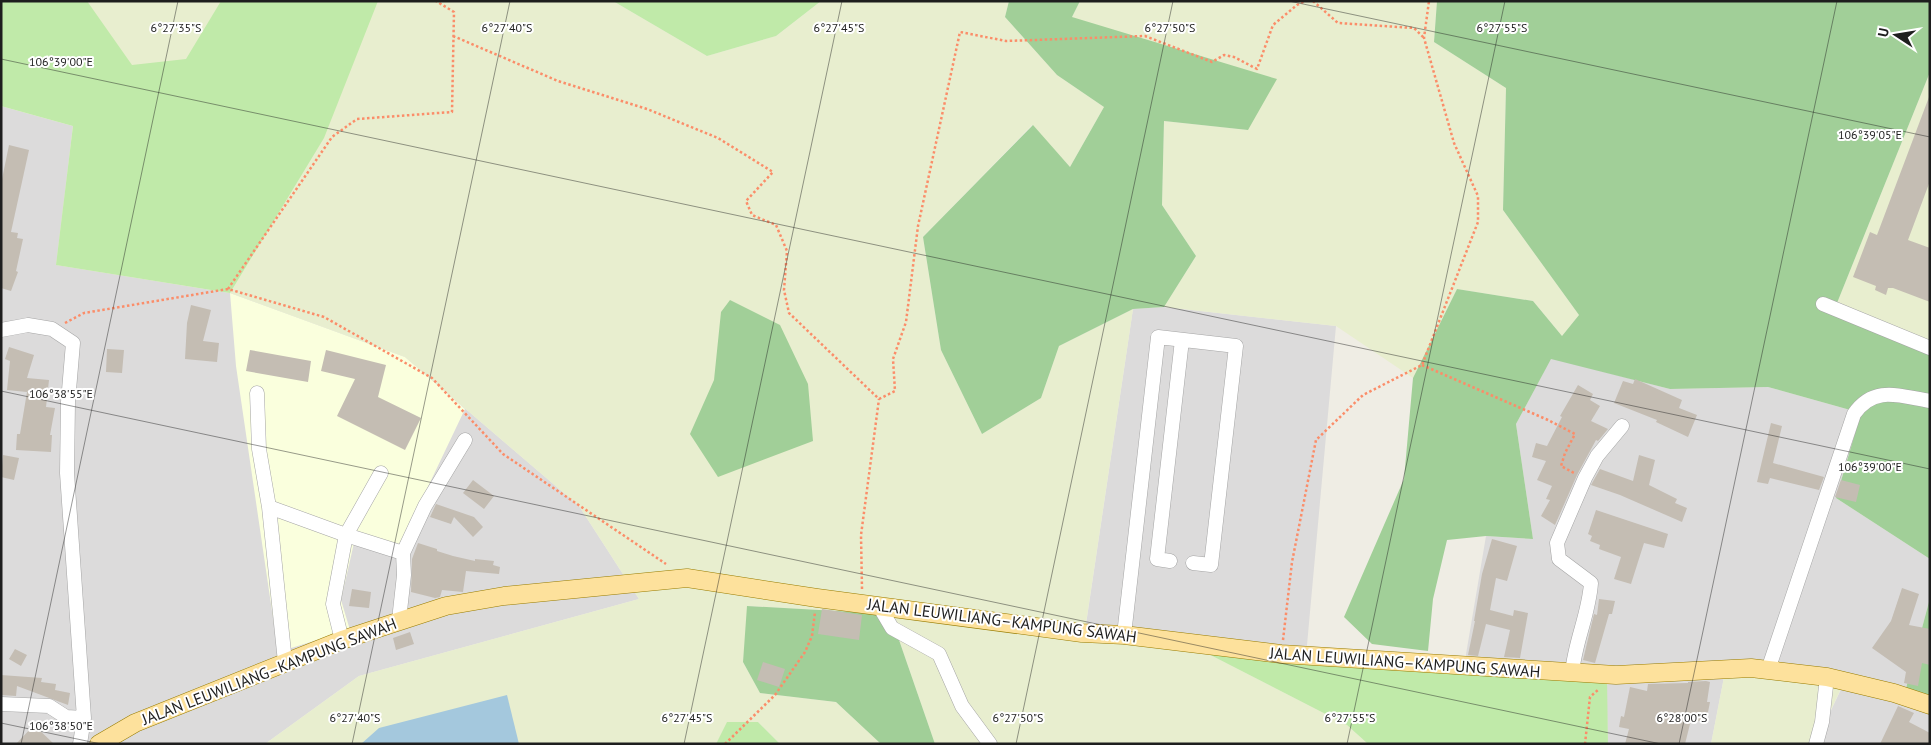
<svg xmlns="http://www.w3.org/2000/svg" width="1931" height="745" font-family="'PT Sans',sans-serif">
<rect width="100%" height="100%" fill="#efede4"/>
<path fill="#dcdbdb" d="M1,106L73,126L57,265L230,293L405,357L579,506L639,599L359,676L265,744H1Z
M1164,307L1336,326L1306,656L1085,631L1133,309Z
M1551,358L1670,389L1768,387L1861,413L1836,498L1930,559V598L1904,696L1930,700V744H1815L1845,681L1725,672L1711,744H1608L1606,678L1463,672L1486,536L1533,539L1516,424Z"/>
<path fill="#faffdd" d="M230,293L405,357L465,409L395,556L354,543L341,600L350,630L278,652L236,366Z"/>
<path fill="#e8eecf" d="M1,1H613L707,56L776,36L821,1H1009L1005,17L1057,75L1104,107L1070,167L1032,125L923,237L941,350L982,434L1041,398L1059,346L1133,309L1085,630L1187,643L1347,725L1368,744H935L890,614L748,606L743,662L760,693L836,702L881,744H780L758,722H728L716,744H265L359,676L639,599L579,506L405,357L230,293L56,265L73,126L1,106Z
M1080,1H1437L1434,42L1506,88L1503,210L1579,315L1562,336L1533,301L1457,289L1413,378L1336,326L1164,307L1196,256L1162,205L1164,121L1248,130L1072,17Z
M1930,72V341L1835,308Z
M1725,672L1845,680L1815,744H1711Z"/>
<path fill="#c0eaa9" d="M1,1H87L132,65L186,59L221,1H378L324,138L230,293L56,265L73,126L1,106Z
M613,1H821L776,36L707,56Z
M1187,643L1607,678L1608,744H1368L1347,725Z
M727,722H758L780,744H716Z"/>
<path fill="#a1cf98" d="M1009,1H1080L1072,17L1277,79L1248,130L1164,121L1162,205L1196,256L1164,307L1133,309L1059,346L1041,398L982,434L941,350L923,237L1033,125L1070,167L1104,107L1057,75L1005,17Z
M1437,1H1930V72L1835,308L1930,341V559L1836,498L1861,413L1768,387L1670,389L1551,359L1516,424L1533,539L1486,536L1447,540L1433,599L1428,651L1372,644L1344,617L1404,479L1413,378L1457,289L1533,301L1562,336L1579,315L1503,210L1506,88L1434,42Z
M730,300L780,325L808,384L813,441L718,477L690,434L714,380L721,312Z
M1930,598V700L1904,696Z
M747,606L890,614L935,744H881L836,702L760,693L743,662Z"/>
<path fill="#a4c8dd" d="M507,695L519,744H361L379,728Z"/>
<path fill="#c4bdb3" d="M1929,97L1930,181L1908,240L1930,248V302L1893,288H1888L1886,295L1875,290L1876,286L1853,277L1870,232L1877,235Z
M9,145L29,150L11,232L18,233L17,238L23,239L16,271L18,272L11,291L1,288V184Z
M191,305L211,310L203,341L219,343L217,362L185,359L187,323Z
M9,347L34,355L27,378L49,380L46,407L55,408L50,435H52L51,452L16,450L17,434H20L27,392L7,390L10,361L5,359Z
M107,349L124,350L122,373L106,372Z
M250,350L311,361L308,382L246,371Z
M326,350L386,365L378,397L421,418L405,450L337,416L355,379L321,371Z
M1635,379L1682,400L1679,408L1697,415L1688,437L1656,422L1657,420L1614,403L1623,381L1633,384Z
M1578,385L1593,394L1590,400L1600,406L1591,421L1608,429L1598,441L1596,440L1577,475L1555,525L1541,516L1550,500L1546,499L1552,486L1537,480L1546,461L1532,457L1536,443L1547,446L1562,417L1560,416Z
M1771,423L1782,426L1773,463L1824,477L1819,490L1770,478L1768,484L1757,482Z
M3,455L19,458L14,480L1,477Z
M1639,455L1655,460L1649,485L1677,499L1675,503L1687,508L1682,522L1620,495L1591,485L1600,469L1633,481Z
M473,480L494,496L484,509L463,493Z
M1841,480L1860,485L1856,502L1835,497Z
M436,504L474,517L483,527L473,537L454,517L451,524L430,517Z
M1596,510L1668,534L1664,548L1644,543L1631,584L1614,579L1621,557L1599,549L1600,545L1590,541L1592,536L1588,534Z
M1492,539L1517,546L1507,581L1496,578L1490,610L1513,616L1514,610L1528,613L1520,658L1504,657L1510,630L1486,624L1478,656L1468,655L1475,621H1474L1482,574Z
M418,543L437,549V551L453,556L475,561V559L494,561L493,565L500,567L499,574L466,571L463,592L442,590L440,597L435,598L411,592L412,559Z
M1902,588L1919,594L1909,625L1930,629V665L1922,663L1918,686L1904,683L1906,672L1872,648L1891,621Z
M352,589L371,592L369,608L349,606Z
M1599,599L1615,601L1612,614H1609L1595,663L1583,660L1594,614L1597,615Z
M822,609L862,615L859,640L818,634Z
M410,632L414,644L396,650L393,638Z
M15,649L27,655L21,666L9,659Z
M763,662L785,669L779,687L757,680Z
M1,675L42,678L41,682L56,684L55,690L70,693L68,705L17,686L16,696L1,695Z
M1706,681L1710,682L1707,702H1710L1706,722L1691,720L1685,744H1625L1629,729L1619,727L1621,716L1624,717L1630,687L1647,691L1648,684L1688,683V682Z
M1898,706L1914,713L1909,722L1930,733V744H1880Z
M34,725L54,744H16Z"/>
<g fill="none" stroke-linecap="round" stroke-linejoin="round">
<g stroke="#a5a5a5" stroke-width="15">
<path id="minor" d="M1823,304L1930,348
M1,330L28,325L52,329L73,343L68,402L67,473L84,718L80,744
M257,393L259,449L269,507L346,535L403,553L404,575L399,620
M269,507L285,662
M403,553L425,506L465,440
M1170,561L1157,559L1182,340
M879,606L892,628L939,654L962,706L990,744
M1124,635L1158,337L1236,346L1211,565L1193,563
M342,640L333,604L346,535L381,473
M1768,670L1854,414C1874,385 1899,396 1930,401
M1572,673C1575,641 1589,614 1591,583L1559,559L1557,543L1585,478L1597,456L1622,426
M1,704L49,706L66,717L84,718
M1816,744L1822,722L1827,677"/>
</g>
<g stroke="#987c00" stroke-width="19">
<path id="major" d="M99,744L135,723L342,640L446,606L504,596L687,578L817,598L1082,633L1124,635L1281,654L1616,675L1751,668L1827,677L1894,693L1930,705"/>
</g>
<path stroke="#fb8d69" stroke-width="2.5" stroke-dasharray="2.5 2.5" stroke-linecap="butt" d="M1313,1L1338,23L1414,28L1424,38
M453,36L558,81L647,109L718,138L773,172L746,201L752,215L776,225L787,251L784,290L789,313L879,399
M228,289L332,137L357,119L452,112L454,12L436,1
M65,323L84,313L228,289L324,317L432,378L503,454L666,564
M1422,365L1548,420L1575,434L1565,453L1561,466L1574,473
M879,399L895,391L893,359L906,322L918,226L960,32L1006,41L1145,36L1212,62L1224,55L1234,57L1257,69L1273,25L1297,5L1305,1
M862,589L861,535L879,399
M1283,640L1292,562L1316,440L1363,395L1422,365L1478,222V196L1454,143L1424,38L1429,1
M725,744L775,695L805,652L812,636L815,612
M1585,744L1590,697L1599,689"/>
<use href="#minor" stroke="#fff" stroke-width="14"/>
<use href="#major" stroke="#fde19c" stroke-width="18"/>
</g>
<path fill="none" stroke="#1e1e1e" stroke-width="1" stroke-opacity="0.45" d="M1289,1L1930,137M1,59L1930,469M1,391L1661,744M1,723L101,744M21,744L178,1M352,744L510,1M684,744L842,1M1016,744L1173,1M1347,744L1505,1M1679,744L1837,1"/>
<g text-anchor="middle" stroke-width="4" stroke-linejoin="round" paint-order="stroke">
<g font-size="16" fill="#1e1e1e" stroke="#fff">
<text transform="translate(1002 620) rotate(7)" y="6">JALAN LEUWILIANG–KAMPUNG SAWAH</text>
<text transform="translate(1405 662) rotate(4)" y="6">JALAN LEUWILIANG–KAMPUNG SAWAH</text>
<text transform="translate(269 671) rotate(-21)" y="6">JALAN LEUWILIANG–KAMPUNG SAWAH</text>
</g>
</g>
<g font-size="12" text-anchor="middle" fill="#1e1e1e" stroke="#fff" stroke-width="4" stroke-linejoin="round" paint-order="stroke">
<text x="176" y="32">6°27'35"S</text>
<text x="507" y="32">6°27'40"S</text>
<text x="839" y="32">6°27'45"S</text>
<text x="1170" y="32">6°27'50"S</text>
<text x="1502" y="32">6°27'55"S</text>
<text x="61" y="66">106°39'00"E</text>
<text x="1870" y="139">106°39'05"E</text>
<text x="61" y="398">106°38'55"E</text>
<text x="1870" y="471">106°39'00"E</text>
<text x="355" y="722">6°27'40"S</text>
<text x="687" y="722">6°27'45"S</text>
<text x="1018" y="722">6°27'50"S</text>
<text x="1350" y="722">6°27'55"S</text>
<text x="1682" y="722">6°28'00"S</text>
<text x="61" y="730">106°38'50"E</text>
</g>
<rect width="1931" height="745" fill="none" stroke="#1e1e1e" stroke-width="5"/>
<g transform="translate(1896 35) rotate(282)" stroke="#ffffff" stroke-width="4" paint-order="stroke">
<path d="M0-4L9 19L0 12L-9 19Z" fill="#1e1e1e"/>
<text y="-8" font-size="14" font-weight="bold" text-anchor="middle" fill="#1e1e1e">U</text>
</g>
</svg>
